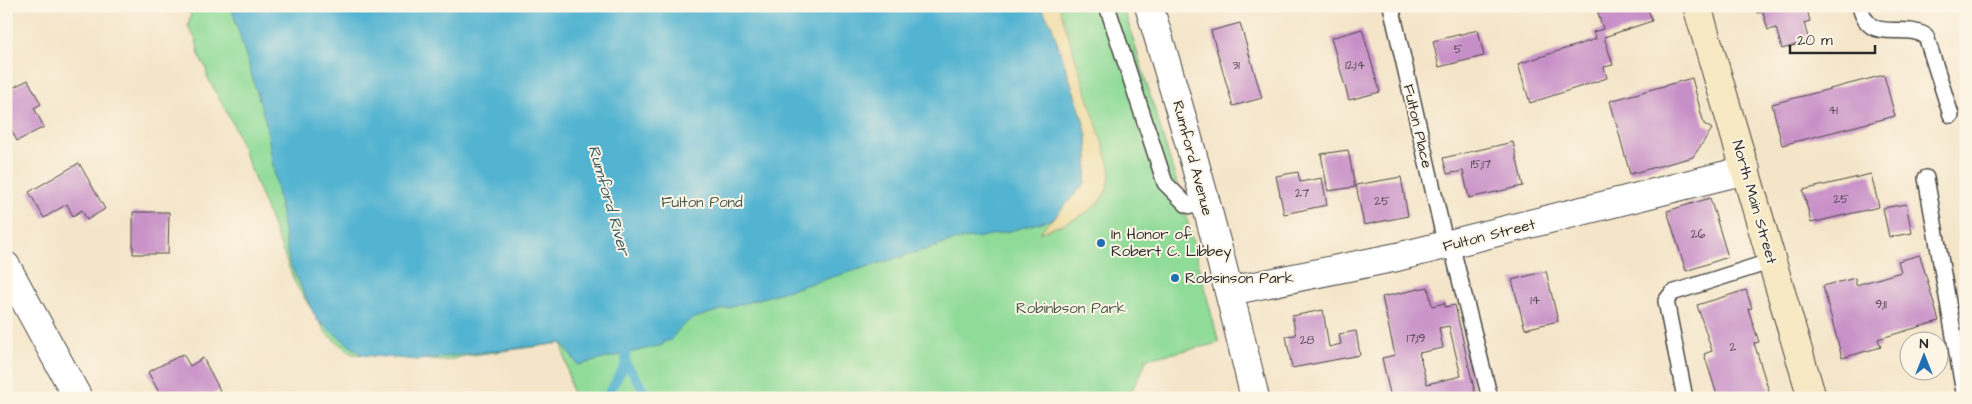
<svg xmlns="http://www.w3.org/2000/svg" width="1972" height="404" font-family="'Architects Daughter',sans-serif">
<rect width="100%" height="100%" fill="#fcf5e5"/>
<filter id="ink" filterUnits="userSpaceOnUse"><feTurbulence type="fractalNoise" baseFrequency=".02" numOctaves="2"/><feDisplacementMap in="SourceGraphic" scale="10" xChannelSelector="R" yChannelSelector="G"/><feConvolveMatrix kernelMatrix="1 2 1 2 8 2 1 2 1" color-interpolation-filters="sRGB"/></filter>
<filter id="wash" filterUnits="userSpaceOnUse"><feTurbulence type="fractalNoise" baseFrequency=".0096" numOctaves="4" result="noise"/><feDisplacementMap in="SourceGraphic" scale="20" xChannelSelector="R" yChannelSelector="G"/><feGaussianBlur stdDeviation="1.12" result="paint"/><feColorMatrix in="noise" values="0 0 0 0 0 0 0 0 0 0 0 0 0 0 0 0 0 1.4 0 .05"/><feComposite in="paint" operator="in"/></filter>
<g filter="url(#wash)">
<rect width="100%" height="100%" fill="#f4e5c9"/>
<path fill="#8fdb98" stroke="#5d8362" d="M185,6H1123L1181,197L1219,343L1146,359L1143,369L1128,398H573L562,343L466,356L445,361L352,354L327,334L295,283L234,126L207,76L206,67L200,59L196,40L188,26L191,15Z"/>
<path fill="#eeda9e" stroke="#8c8264" d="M1040,6H1059L1110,167C1112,210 1073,220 1039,233L1085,183L1088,158L1087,136L1082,116L1051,24Z"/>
<path fill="#53b4d1" stroke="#3f707e" d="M231,6H1040L1051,24L1082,116L1087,136L1088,158L1085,183L1053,219L1006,232L981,237L961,239L698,317C687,321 676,329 672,340L663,342V345L578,365L562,343L418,360L362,355L317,320L289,262L266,123Z"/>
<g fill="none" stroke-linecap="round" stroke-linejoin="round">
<path stroke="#53b4d1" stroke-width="9" d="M625,343L626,363L649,398
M606,398L626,363"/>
</g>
<g id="blocks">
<path fill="#c78fc7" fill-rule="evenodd" d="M1596,6H1647L1652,21L1604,37L1613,65L1604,67L1607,78L1530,103L1518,64L1596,39L1593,32L1603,29Z
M1755,6H1806L1810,21L1804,23L1809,41L1782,49L1776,28L1768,30L1763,12L1757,13Z
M1240,23L1262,98L1233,106L1211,31Z
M1362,29L1380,92L1349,100L1331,38Z
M1478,30L1484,56L1439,67L1433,41Z
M1884,75L1895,116L1782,145L1772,104Z
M1692,78L1704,124L1712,129L1693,157L1630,174L1610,101Z
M28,80L41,104L34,108L44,127L17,141L11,129L6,132V91Z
M1513,142L1523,186L1469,198L1463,171L1447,174L1443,158Z
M1348,150L1355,187L1328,191L1321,154Z
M79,163L105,209L87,220L82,210L73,216L67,204L44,218L29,192Z
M1298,172L1300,182L1322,178L1327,205L1284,214L1276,176Z
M1871,174L1879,207L1811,223L1803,190Z
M1401,177L1408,216L1364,225L1356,185Z
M1710,198L1728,257L1686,271L1667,211Z
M1906,204L1912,233L1889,237L1883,208Z
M133,212H169L168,254H133Z
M1920,255L1939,321L1878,339L1881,347L1842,358L1823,286L1855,278L1856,285L1901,272L1898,261Z
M1546,271L1558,321L1525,329L1512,280Z
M1428,287L1432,306L1445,303V307L1455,305L1476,398H1391L1382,358L1395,355L1382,297ZM1449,326L1461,376L1427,384L1419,353L1443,348L1439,328Z
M1746,290L1752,308L1748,309L1759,342L1754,343L1771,398H1718L1704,354L1712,351L1697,305Z
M1323,310L1329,347L1341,344L1339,334L1356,331L1360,355L1292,368L1286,336L1296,335L1292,316Z
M183,354L190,366L203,358L220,390L208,398H162L148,372Z"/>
</g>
</g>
<g filter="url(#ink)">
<use href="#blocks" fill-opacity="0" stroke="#494743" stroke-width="1"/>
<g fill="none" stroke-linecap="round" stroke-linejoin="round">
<g stroke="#494743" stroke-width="18">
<path id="service" d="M1107,6L1165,183L1187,205L1207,208
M1391,6L1446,246
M1860,6C1869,46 1901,21 1926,36L1951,115
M1926,178L1965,398
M1451,244L1490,398
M1685,398L1666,301L1672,293L1772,261"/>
</g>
<g stroke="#494743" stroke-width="30">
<path id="minor" d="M1149,6C1189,136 1224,266 1255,398
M6,266L78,398
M1230,291L1397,257L1746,170"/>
</g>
<g stroke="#494743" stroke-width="30">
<path id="secondary" d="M1697,6L1812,398"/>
</g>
<use href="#service" stroke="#fff" stroke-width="15"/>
<use href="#minor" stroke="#fff" stroke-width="28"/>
<use href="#secondary" stroke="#f7e9c3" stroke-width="28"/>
</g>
</g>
<g fill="#1f6fb2" stroke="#fcf5e5" stroke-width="2">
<circle cx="1101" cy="243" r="5"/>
<circle cx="1175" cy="278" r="5"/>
</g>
<g text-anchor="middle" stroke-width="4" stroke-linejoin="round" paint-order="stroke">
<g font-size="12" fill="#524452">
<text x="1458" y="53">5</text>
<text x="1236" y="69">31</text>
<text x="1355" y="69">12;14</text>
<text x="1833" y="114">41</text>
<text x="1481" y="168">15;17</text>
<text x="1302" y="197">27</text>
<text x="1841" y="203">25</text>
<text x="1382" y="205">25</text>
<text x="1698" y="238">26</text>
<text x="1535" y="304">14</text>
<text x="1881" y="308">9;11</text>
<text x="1416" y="342">17;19</text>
<text x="1307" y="344">28</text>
<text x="1733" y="351">2</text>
</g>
<g font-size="15" fill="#2b2b2b" stroke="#fcf5e5">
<text transform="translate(1418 126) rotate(77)" y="5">Fulton Place</text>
<text transform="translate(1193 158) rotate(75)" y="5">Rumford Avenue</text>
<text transform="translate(1755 202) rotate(74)" y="5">North Main Street</text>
<text transform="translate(1489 235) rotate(-14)" y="5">Fulton Street</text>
</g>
<g font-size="15" fill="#445746" stroke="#fcf5e5">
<text x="702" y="207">Fulton Pond</text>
<text x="1071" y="313">Robinbson Park</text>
</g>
<g font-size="15" fill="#2b2b2b" stroke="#fcf5e5" text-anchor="start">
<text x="1111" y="239">In Honor of<tspan x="1111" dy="17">Robert C. Libbey</tspan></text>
<text x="1185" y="283">Robsinson Park</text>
</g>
<g font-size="16" font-style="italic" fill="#395b65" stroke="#fcf5e5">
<text transform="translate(610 200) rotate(74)" y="6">Rumford River</text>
</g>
</g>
<rect width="1972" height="404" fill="none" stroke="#fcf5e5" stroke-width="25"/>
<g transform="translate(1924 356)"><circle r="24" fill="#fcf5e5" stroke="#a8a49b"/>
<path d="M0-4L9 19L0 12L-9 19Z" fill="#1f6fb2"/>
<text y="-8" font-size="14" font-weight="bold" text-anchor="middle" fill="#2b2b2b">N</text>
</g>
<path d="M1790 45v8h85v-8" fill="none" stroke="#2b2b2b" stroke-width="2.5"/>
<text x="1797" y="45" font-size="15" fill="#2b2b2b" stroke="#fcf5e5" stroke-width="4" paint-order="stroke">20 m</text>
</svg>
